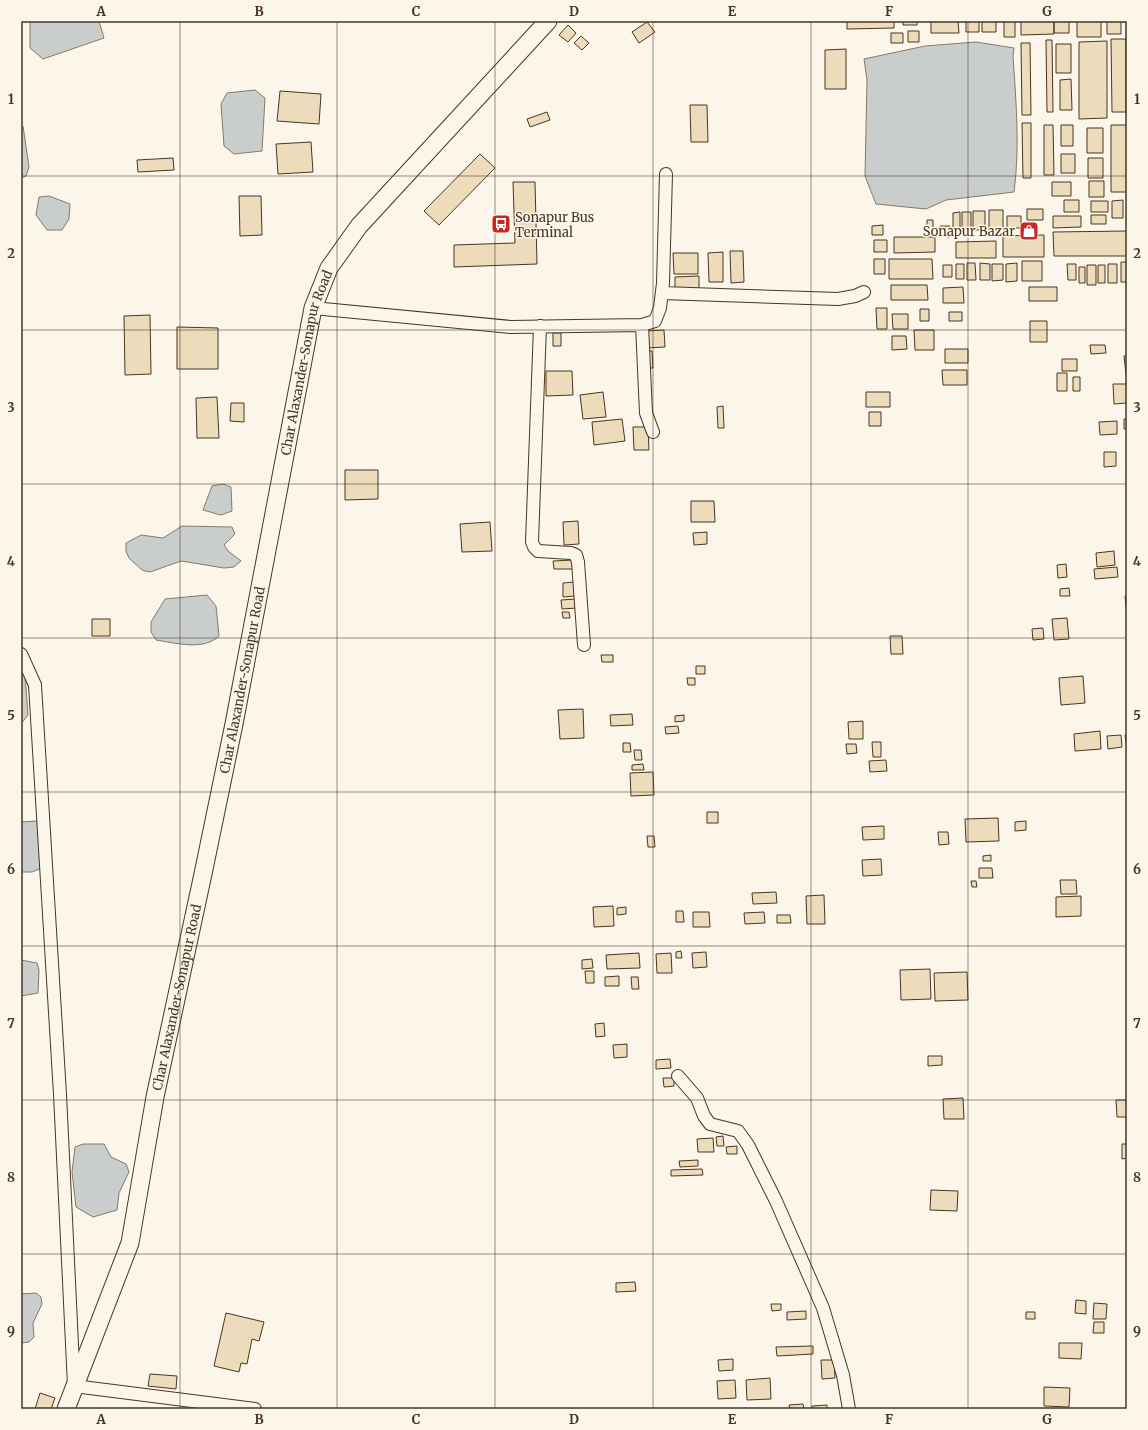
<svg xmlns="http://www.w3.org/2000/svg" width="1148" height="1430" font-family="Merriweather,serif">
<rect width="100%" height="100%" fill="#fbf6e9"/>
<path fill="#c9cecd" stroke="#887966" d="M30,21H99L104,38L43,59L30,48Z
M976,42L1014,48L1013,56C1016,101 1020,147 1014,192L946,200L926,209L876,204L865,176L867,80L864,59L925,46Z
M255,90L265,98L262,151L234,154L224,146L221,104L227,93Z
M21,126H23L29,167L26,176L21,178Z
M49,196L70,204L69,219L62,230H47L36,215L39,197Z
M223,484L231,487L232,511L221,515L203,510L212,486Z
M182,526L232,527L235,534L224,545L228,551L241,561L234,567L224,568L181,561L150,572L142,570L129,558L126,551V543L141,535L163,538Z
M207,595L216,606L219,636C204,651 175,643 156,640L151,632V622L165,599Z
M21,674L25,675L28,715L21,724Z
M37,821L43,826L47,866L32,872H21V822Z
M21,960L37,963L39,970L38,993L21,996Z
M83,1144H104L111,1157L126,1164L129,1172L119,1193L117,1210L93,1217L76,1207L72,1172L75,1147Z
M36,1293L41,1297L42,1304L33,1323L34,1337L29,1342L21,1343V1294Z"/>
<path fill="#ecdcbc" stroke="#4a3520" d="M847,21H894V28L847,29Z
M903,21H917V25H903Z
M931,21H958L959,33H931Z
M966,21H979V32H966Z
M982,21H996V32H982Z
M1004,21H1015V37H1004Z
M1021,21H1054V34L1021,35Z
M1054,21H1069V33H1054Z
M1077,21H1101V37H1077Z
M1107,21H1121V34H1107Z
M647,22L655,32L639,43L632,32Z
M568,25L576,33L568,42L559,35Z
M908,31H919V42H908Z
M891,33H903V43H891Z
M581,36L589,43L582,50L574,43Z
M1111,39H1126V112H1112Z
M1046,40H1052L1053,112H1047Z
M1107,41V118L1079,119V42Z
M1021,43H1030L1031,115H1022Z
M1056,44H1071V73H1056Z
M846,49V89H825V50Z
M1071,79L1072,110H1060V80Z
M280,91L321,94L319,124L277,121Z
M690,105H707L708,142H691Z
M547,112L550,120L530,127L527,119Z
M1022,123H1031V178H1023Z
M1044,125H1053L1054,175H1044Z
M1061,125H1073V146H1061Z
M1111,125H1127V192H1111Z
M1087,128H1103V153H1087Z
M311,142L313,172L278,174L276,144Z
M480,154L495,168L439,225L424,211Z
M1061,154H1075V173H1061Z
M173,158L174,170L138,172L137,160Z
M1088,158H1103V178H1088Z
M1089,181H1104V197H1089Z
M513,182H535L537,264L454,267V245L515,243Z
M1052,182H1071V196H1052Z
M239,196H261L262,235L240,236Z
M1064,200H1079V212H1064Z
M1123,200V218H1112V201Z
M1091,201H1108V212H1091Z
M1027,209H1043V220H1027Z
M989,210H1003V230H989Z
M973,211H985V230H973Z
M960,212V229H953V213Z
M962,212H971V230H962Z
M1091,215H1106V224H1091Z
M1007,216H1021V228H1007Z
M1053,216H1081V227L1053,228Z
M927,220H933V229H927Z
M883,225V235H872V226Z
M940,226H950V237L940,236Z
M1127,231V256H1054L1053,232Z
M1044,235V257H1003V236Z
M894,237H935V252L894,253Z
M874,240H887V252H874Z
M996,241V258H956V242Z
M730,251H743L744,282L731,283Z
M723,252V282H709L708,253Z
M673,253H698V274H674Z
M874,259H885V274H874Z
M889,259H932L933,279H889Z
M1022,261H1042V281H1022Z
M1121,262H1127V282H1121Z
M967,263H975L976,280H967Z
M980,263L990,264V280H980Z
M1017,263V281L1006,282V264Z
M956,264H964V279H956Z
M992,264H1003V280L992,281Z
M1067,264H1076V280H1068Z
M1108,264H1117V283H1108Z
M943,265H952V277H943Z
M1087,265H1096V285H1087Z
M1098,265H1105V283H1098Z
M1079,267H1085V283H1079Z
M699,276V290H675V277Z
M891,285H927L928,300H891Z
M963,287L964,303H943V288Z
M1029,287H1057V301H1029Z
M876,308H887V329H877Z
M920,309H929V321H920Z
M949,312H962V321H949Z
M892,314H908V329H893Z
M150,315L151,374L125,375L124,316Z
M1030,321H1047V342H1030Z
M177,327L218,328V369H177Z
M664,330L665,347L646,348L645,331Z
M914,330H934V350H915Z
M553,333H561V346H553Z
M892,336H906L907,349L892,350Z
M1090,345H1105L1106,353L1091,354Z
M945,349H968V363H945Z
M646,351H652L653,368H646Z
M1127,355V374H1126L1124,356Z
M1062,359H1077V371H1062Z
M942,370H967V385H943Z
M546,371H572L573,395L546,396Z
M1057,373H1067V391H1057Z
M1073,377H1080V391H1073Z
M1113,384H1127V403L1114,404Z
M603,392L606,417L583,419L580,395Z
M866,392H890V407H866Z
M217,397L219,438H197L196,398Z
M231,403H244V422L230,421Z
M723,406L724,428H718L717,407Z
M869,412H881V426H869Z
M622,419L625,441L594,445L592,422Z
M1124,419H1127V429H1124Z
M1117,421V434L1100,435L1099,422Z
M633,427H648L649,450H634Z
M1104,452H1116V466L1104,467Z
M345,470H378V499L345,500Z
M691,501H714L715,522H691Z
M578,521L579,544L564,545L563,522Z
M490,522L492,551L462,552L460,524Z
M707,532V544L694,545L693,533Z
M1114,551L1115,565L1097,567L1096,553Z
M573,560V569H554L553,561Z
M1066,564L1067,577L1058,578L1057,565Z
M1117,567L1118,577L1095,579L1094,569Z
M574,582L575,596L563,597V583Z
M1069,588L1070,596H1060V589Z
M1125,596H1127V617Z
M576,599L577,608L562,609L561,600Z
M562,612H569L570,618H563Z
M1067,618L1069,639L1054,640L1052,619Z
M92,619H110V636H92Z
M1043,628L1044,639L1033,640L1032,629Z
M890,636H902L903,654H891Z
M601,655H613V662H602Z
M696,666H705V674H696Z
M1083,676L1085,703L1061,705L1059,678Z
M687,678H695V685H688Z
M583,709L584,738L560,739L558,710Z
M632,714L633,725L611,726L610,715Z
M684,715V721L675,722V716Z
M863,721V739H849L848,722Z
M678,726L679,733L666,734L665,727Z
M1100,731L1101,749L1075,751L1074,734Z
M1121,735L1122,747L1108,749L1107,736Z
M1125,735H1127V743H1126Z
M872,742H881V757H873Z
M623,743H630L631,752H623Z
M846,744H856L857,753L847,754Z
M634,750H641L642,760H635Z
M886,760L887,771L870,772L869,761Z
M643,764L644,770H632V765Z
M653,772L654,795L631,796L630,773Z
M707,812H718V823H707Z
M998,818L999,841L966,842L965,819Z
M1026,821V830L1015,831V822Z
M884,826V839L863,840L862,827Z
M938,832H948L949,844L939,845Z
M647,836H654L655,847H648Z
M991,855V861H983V856Z
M881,859L882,875L863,876L862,860Z
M979,868H992L993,878H979Z
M1060,880H1076L1077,894H1061Z
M971,881H976L977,887H972Z
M776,892L777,903L753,904L752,893Z
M824,895L825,924H807L806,896Z
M1081,896V916L1056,917V897Z
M613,906L614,926L594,927L593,907Z
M626,907V914L617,915V908Z
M676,911H683L684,922H676Z
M693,912H709L710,927H693Z
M764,912L765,923L745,924L744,913Z
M777,915H790L791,923H777Z
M681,951L682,958H676V952Z
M706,952L707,967L693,968L692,953Z
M639,953L640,968L607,969L606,955Z
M671,953L672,973H657L656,954Z
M592,959L593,968L582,969V960Z
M930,969L931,999L901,1000L900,970Z
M585,971H594V983H586Z
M967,972L968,1000L935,1001L934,973Z
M619,976V986H605V977Z
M631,977H638L639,989H632Z
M604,1023L605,1036L596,1037L595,1024Z
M627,1044V1057L614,1058L613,1045Z
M928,1056H942V1065L928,1066Z
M670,1059L671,1068L656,1069V1060Z
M663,1078H674V1086L664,1087Z
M963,1098L964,1119H944L943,1099Z
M1116,1100H1127V1117H1117Z
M723,1136L724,1146H717L716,1137Z
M713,1138L714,1152H698L697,1139Z
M1122,1144H1127V1158L1122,1159Z
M737,1146V1154H727L726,1147Z
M698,1160V1166L680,1167L679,1161Z
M702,1169L703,1175L671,1176V1170Z
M931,1190L958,1191L957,1211L930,1210Z
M635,1282L636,1291L616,1292V1283Z
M1076,1300L1086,1301V1314L1075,1313Z
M1094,1303L1107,1304L1106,1319H1093Z
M771,1304H781V1310L772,1311Z
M806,1311V1319L787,1320V1312Z
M1026,1312H1035V1319H1026Z
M226,1313L264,1322L259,1341L252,1339L247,1364L241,1363L239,1372L214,1366Z
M1094,1322H1104V1333H1093Z
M1059,1343H1082L1081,1359L1059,1358Z
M813,1346V1354L777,1356L776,1347Z
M733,1359V1370L719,1371L718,1360Z
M821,1360H834L835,1378L822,1379Z
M150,1374L177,1376L176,1389L148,1386Z
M770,1378L771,1399L747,1400L746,1380Z
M735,1380L736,1398L718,1399L717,1381Z
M1044,1387L1070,1388L1069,1407L1044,1406Z
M40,1393L55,1398L51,1409H35Z
M803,1404L804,1409H790L789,1405Z
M827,1405V1409H812V1406Z"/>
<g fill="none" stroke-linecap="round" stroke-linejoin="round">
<g stroke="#4a3520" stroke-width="14">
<path id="street" d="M662,293L838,299L855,296L864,292
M313,308L511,327L642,325L655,321L660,308L663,283L666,174
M642,325L646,413L653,432
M540,326L532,542L534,547L538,551L571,553L576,555L578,562L584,645
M21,654L35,685L60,1094L74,1386L255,1409
M678,1076L697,1098L704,1116L710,1124L738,1131L748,1145L776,1201L823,1308L843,1375L849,1409"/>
</g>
<g stroke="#4a3520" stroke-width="19">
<g id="secondary">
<path id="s1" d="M66,1409L130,1243L155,1097L203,874L234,724L313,308L329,268L359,226L548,21"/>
</g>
</g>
<use href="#street" stroke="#fbf6e9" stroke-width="12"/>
<use href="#secondary" stroke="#fbf6e9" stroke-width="17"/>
</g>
<path fill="none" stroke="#4a3520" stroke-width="1" stroke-opacity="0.55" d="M180,21V1409M337,21V1409M495,21V1409M653,21V1409M811,21V1409M968,21V1409M21,176H1127M21,330H1127M21,484H1127M21,638H1127M21,792H1127M21,946H1127M21,1100H1127M21,1254H1127"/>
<defs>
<g id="bus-square" transform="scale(1)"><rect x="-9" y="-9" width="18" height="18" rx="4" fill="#c62828" stroke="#fbf6e9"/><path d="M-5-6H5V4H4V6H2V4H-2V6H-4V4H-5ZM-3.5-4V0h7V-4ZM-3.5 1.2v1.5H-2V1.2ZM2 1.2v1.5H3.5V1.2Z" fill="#fff"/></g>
<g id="shop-square" transform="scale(1)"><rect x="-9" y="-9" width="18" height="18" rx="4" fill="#c62828" stroke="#fbf6e9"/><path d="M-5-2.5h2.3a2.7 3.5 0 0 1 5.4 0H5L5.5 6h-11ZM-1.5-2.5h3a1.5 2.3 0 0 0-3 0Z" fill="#fff"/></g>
</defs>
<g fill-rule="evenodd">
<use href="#bus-square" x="501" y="224"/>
<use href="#shop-square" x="1029" y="231"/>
</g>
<g text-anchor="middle" stroke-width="3" stroke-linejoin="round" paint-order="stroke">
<g font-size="13" fill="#4a3520" stroke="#fbf6e9" text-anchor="start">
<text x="515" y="222">Sonapur Bus<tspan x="515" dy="15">Terminal</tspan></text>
<text x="1015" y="236" text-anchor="end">Sonapur Bazar</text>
</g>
<g font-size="13" fill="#4a3520" stroke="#fbf6e9">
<text dy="5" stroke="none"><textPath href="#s1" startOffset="1076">Char Alaxander-Sonapur Road</textPath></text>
<text dy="5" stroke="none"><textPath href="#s1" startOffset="752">Char Alaxander-Sonapur Road</textPath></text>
<text dy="5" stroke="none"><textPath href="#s1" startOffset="428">Char Alaxander-Sonapur Road</textPath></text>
</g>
</g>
<rect width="1148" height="1430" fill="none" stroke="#fbf6e9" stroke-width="44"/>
<rect x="22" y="22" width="1104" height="1386" fill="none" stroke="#4a3520" stroke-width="1.5"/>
<g font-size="13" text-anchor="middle" font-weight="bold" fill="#4a3520">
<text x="101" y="16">A</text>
<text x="259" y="16">B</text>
<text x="416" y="16">C</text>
<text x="574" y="16">D</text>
<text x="732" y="16">E</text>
<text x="889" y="16">F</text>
<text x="1047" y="16">G</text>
<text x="11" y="104">1</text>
<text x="1137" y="104">1</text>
<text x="11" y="258">2</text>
<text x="1137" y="258">2</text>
<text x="11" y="412">3</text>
<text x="1137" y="412">3</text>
<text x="11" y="566">4</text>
<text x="1137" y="566">4</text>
<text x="11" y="720">5</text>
<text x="1137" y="720">5</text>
<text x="11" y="874">6</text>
<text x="1137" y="874">6</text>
<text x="11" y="1028">7</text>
<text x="1137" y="1028">7</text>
<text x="11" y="1182">8</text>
<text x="1137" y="1182">8</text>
<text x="11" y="1336">9</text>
<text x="1137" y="1336">9</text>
<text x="101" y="1424">A</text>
<text x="259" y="1424">B</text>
<text x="416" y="1424">C</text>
<text x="574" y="1424">D</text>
<text x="732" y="1424">E</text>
<text x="889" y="1424">F</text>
<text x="1047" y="1424">G</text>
</g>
</svg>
